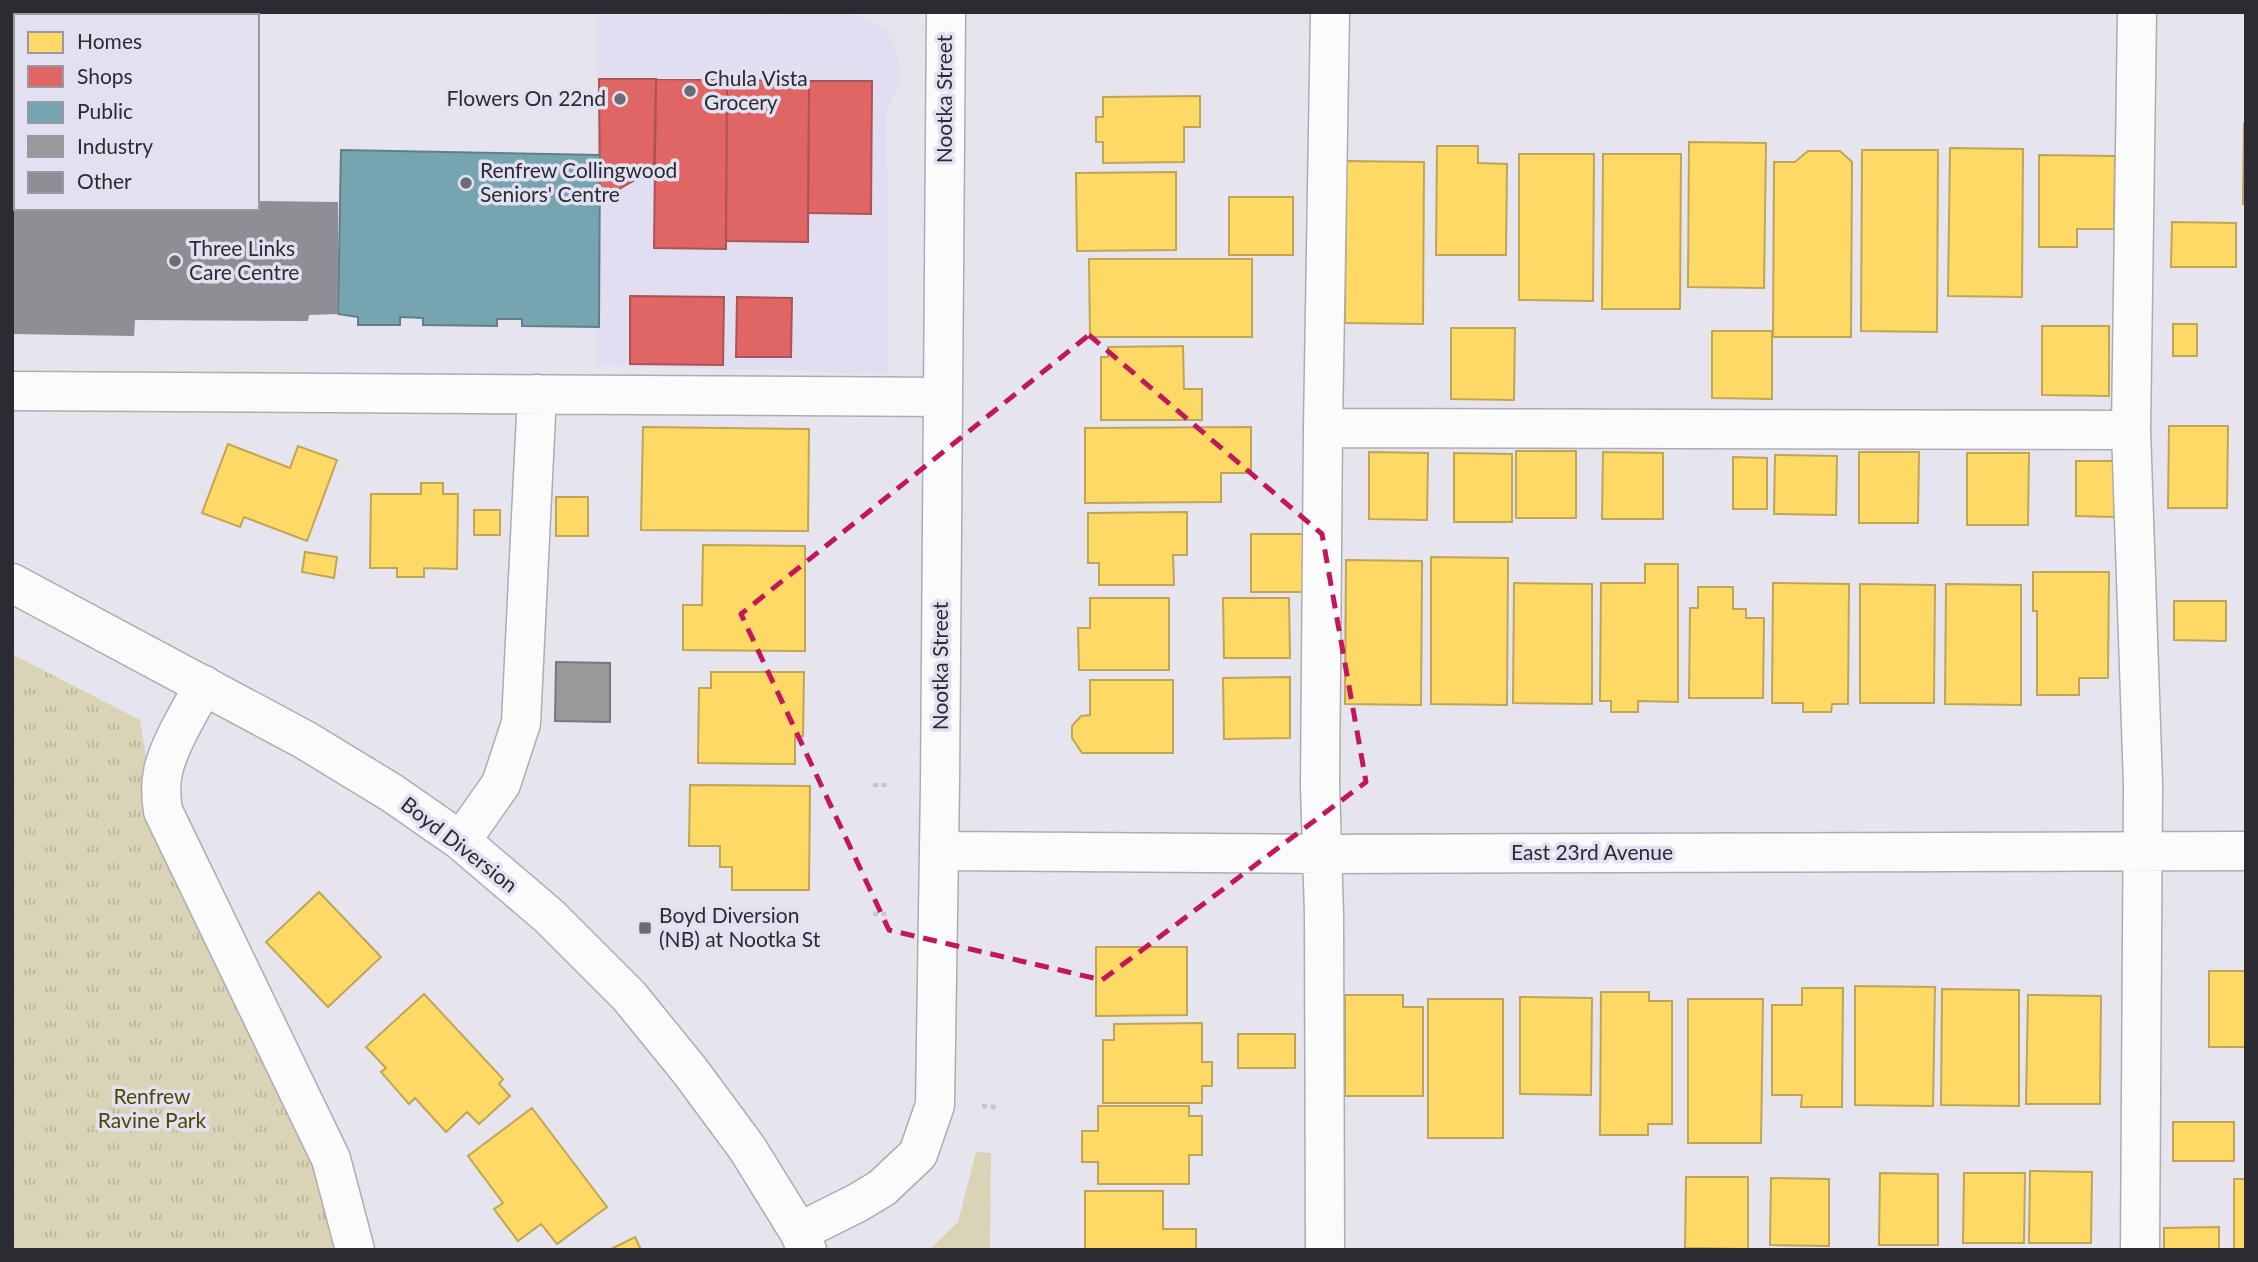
<svg xmlns="http://www.w3.org/2000/svg" width="2258" height="1262" font-family="Lato,sans-serif">
<defs>
<pattern id="park-tufts" width="24" height="20" patternUnits="userSpaceOnUse" patternTransform="scale(1.75)"><rect width="24" height="20" fill="#dad3b6"/><path d="M3 7l-1-3M5 7V3M7 7l1-3M15 17l-1-3M17 17v-4M19 17l1-3" fill="none" stroke="#bbb59d"/></pattern>
</defs>
<rect width="100%" height="100%" fill="#e6e5ee"/>
<path fill="#e0def0" d="M852,14L870,20L887,32L896,48L899,62V86L886,113L889,374L597,365V15Z"/>
<path fill="#dad3b6" d="M976,1152L991,1153L990,1250H929L958,1222Z"/>
<path fill="url(#park-tufts)" d="M12,654L140,720L161,843L355,1250H12Z"/>
<path fill="#ffd966" stroke="#c0a556" stroke-width="2" d="M1200,96V127H1184V162L1103,163V142H1096V117H1103V97Z
M2244,124H2246V204H2243Z
M1689,142L1766,143L1764,288L1688,287Z
M1437,146H1478V163L1507,164L1506,255H1436Z
M1950,148L2023,149L2022,297L1948,296Z
M1862,150H1938L1937,332L1861,331Z
M1808,151H1840L1852,162L1851,337H1773L1774,162H1795Z
M1519,154H1594L1593,301L1519,300Z
M1603,154H1681L1680,309H1602Z
M2039,155L2115,156L2114,229H2077V247H2039Z
M1346,161L1424,162L1423,324L1345,323Z
M1176,172V250L1077,251L1076,173Z
M1229,197H1293V255H1229Z
M2172,222L2236,223V267H2171Z
M1089,259H1252V337H1090Z
M2173,324H2197V356H2173Z
M2042,326H2109V396L2042,395Z
M1451,328H1515L1514,400L1451,399Z
M1712,331H1772V399L1712,398Z
M1183,346L1184,389H1202V420H1101V357H1108V347Z
M2169,426H2228L2227,508H2168Z
M643,427L809,429L808,531L641,530Z
M1251,427V473H1221V502L1085,503V428Z
M228,444L290,468L298,446L337,460L307,541L244,517L240,527L202,513Z
M1516,451H1576V518H1516Z
M1369,452L1428,453L1427,520L1369,519Z
M1603,452L1663,453V519H1602Z
M1859,452H1919L1918,523H1859Z
M1454,453L1512,454V522H1454Z
M1967,453H2029L2028,525H1967Z
M1775,455L1837,456L1836,515L1774,514Z
M1733,457L1767,458V509H1733Z
M2076,461H2114V517L2076,516Z
M421,483H443V494H458L457,569L424,568V577H397V568H370L371,494H421Z
M556,497H588V536H556Z
M474,510H500V535H474Z
M1187,512V555H1173L1174,585H1099V563H1088V513Z
M1251,534H1305L1306,592H1251Z
M703,545L805,546V651L683,650V605H702Z
M305,552L337,557L334,578L302,572Z
M1431,557L1508,558L1507,705L1431,704Z
M1346,560L1422,561L1421,705L1345,704Z
M1645,564H1678V702L1638,701V712H1611V701H1600L1601,583H1645Z
M2033,572H2109L2108,678H2079V695H2037V611H2033Z
M1514,583L1592,584V704L1513,703Z
M1773,583L1849,584L1848,704H1832L1831,712H1803V703H1772Z
M1860,584L1935,585L1934,703H1860Z
M1946,584L2021,585V705L1945,704Z
M1698,587H1733V609H1746V618H1764L1763,698H1689L1690,608H1698Z
M1090,598H1169V670H1079L1078,628H1090Z
M1223,598H1289L1290,658H1224Z
M2174,601H2226V641L2174,640Z
M711,672H804L803,736H795V764L698,763L699,688H711Z
M1290,677V738L1224,739L1223,678Z
M1090,680H1173V753H1082L1072,738V726L1081,716L1090,715Z
M690,785L810,786L809,890H732V867H720V846H689Z
M319,892L381,957L328,1007L266,942Z
M1096,947H1187V1015L1096,1016Z
M2209,971H2246V1047H2209Z
M1855,986L1935,987L1933,1106L1855,1105Z
M1802,988H1843L1842,1107H1801L1802,1095H1772V1005H1802Z
M1942,989L2019,990V1106L1941,1105Z
M1601,992H1649V1001H1672V1124H1648V1135H1600Z
M424,994L503,1079L499,1084L510,1096L479,1124L467,1112L446,1132L415,1098L409,1104L381,1072L386,1068L366,1047Z
M1345,995H1403V1007H1423V1096H1345Z
M2028,995L2101,996L2100,1104H2026Z
M1520,997L1592,998L1591,1095L1520,1094Z
M1428,999H1503V1138H1428Z
M1688,999H1763L1761,1143H1688Z
M1202,1023V1062H1212V1086H1202V1103H1103V1040H1114V1024Z
M1238,1034H1295V1068H1238Z
M1098,1106H1189V1116H1202V1155H1189V1184H1098V1162H1082V1131H1098Z
M532,1108L607,1207L557,1244L541,1224L518,1241L494,1209L503,1203L468,1156Z
M2173,1122H2234V1161H2173Z
M2030,1171L2092,1172L2091,1243H2029Z
M1880,1173L1938,1174V1245H1879Z
M1964,1173H2025L2024,1243H1963Z
M1686,1177H1748V1249L1685,1248Z
M1771,1178L1829,1179V1246L1770,1245Z
M2234,1179H2246V1250H2234Z
M1085,1191H1163V1229H1196V1250H1085Z
M2219,1227V1250H2164V1228Z
M635,1237L641,1250H609Z"/>
<path fill="#e06666" stroke="#aa5456" stroke-width="2" d="M599,79H656L654,169L600,200Z
M656,79L727,80L726,249L654,248Z
M727,80L809,81L808,242L726,241Z
M809,81H872L871,214L808,213Z
M630,296L724,297L723,365L630,364Z
M737,297L792,298L791,357H736Z"/>
<path fill="#76a5af" stroke="#608089" stroke-width="2" d="M341,150L600,155L599,327L522,326V319H497V326L423,325V318L400,317V325H358V317L338,314Z"/>
<path fill="#999" stroke="#78787a" stroke-width="2" d="M556,662L610,663V722L555,721Z"/>
<path fill="#8f8e94" d="M12,140H16V208H257V201L338,202V314L309,315L308,321L135,320L134,336L12,334Z"/>
<g fill="none" stroke-linecap="round" stroke-linejoin="round">
<g stroke="#adacb3" stroke-width="41">
<path id="minor" d="M2137,12L2131,430L2143,785L2140,1250
M12,391L943,397
M1323,428L2131,430
M12,583L305,740L392,793L461,841L549,916L629,996L690,1071L747,1148L799,1232L807,1250
M204,685C191,709 168,746 163,772C160,785 161,798 163,811L331,1159L355,1250
M461,841L501,784L521,723L537,394
M939,851L1322,854L2246,851
M799,1232L857,1203L882,1188L918,1154L935,1105L940,785L946,12
M1325,1250L1324,914L1320,785L1323,428L1330,12"/>
</g>
<path stroke="#c7c6c9" stroke-width="4.5" stroke-dasharray="5 3.5" stroke-linecap="butt" d="M873,785H890
M873,914H889
M982,1106L997,1107"/>
<use href="#minor" stroke="#fbfbfc" stroke-width="38"/>
</g>
<path fill="none" stroke="#c2185b" stroke-width="5" stroke-dasharray="14 9" stroke-linejoin="round" d="M1089,335L1322,534L1366,782L1102,980L889,930L741,614Z"/>
<g fill="#6d6c73" stroke="#e2e1f2" stroke-width="2.5">
<circle cx="690" cy="91" r="7"/>
<circle cx="620" cy="99" r="7"/>
<circle cx="466" cy="183" r="7"/>
<circle cx="175" cy="261" r="7"/>
<rect x="638" y="921" width="14" height="14" rx="3.5"/>
</g>
<g text-anchor="middle" stroke-width="7" stroke-linejoin="round" paint-order="stroke">
<g font-size="21" fill="#2c2b31" stroke="#e2e1f2" text-anchor="start">
<text x="704" y="86">Chula Vista<tspan x="704" dy="24">Grocery</tspan></text>
<text x="606" y="106" text-anchor="end">Flowers On 22nd</text>
<text x="480" y="178">Renfrew Collingwood<tspan x="480" dy="24">Seniors' Centre</tspan></text>
<text x="189" y="256">Three Links<tspan x="189" dy="24">Care Centre</tspan></text>
<text x="659" y="923">Boyd Diversion<tspan x="659" dy="24">(NB) at Nootka St</tspan></text>
</g>
<g font-size="21" fill="#2c2b31" stroke="#e2e1f2">
<text transform="translate(945 99) rotate(-90)" y="7">Nootka Street</text>
<text transform="translate(941 666) rotate(-90)" y="7">Nootka Street</text>
<text transform="translate(459 845) rotate(38)" y="7">Boyd Diversion</text>
<text x="1592" y="860">East 23rd Avenue</text>
</g>
<g font-size="21" fill="#514600" stroke="#e2e1f2">
<text x="152" y="1104">Renfrew<tspan x="152" dy="24">Ravine Park</tspan></text>
</g>
</g>
<rect width="2258" height="1262" fill="none" stroke="#2c2b31" stroke-width="28"/>
<rect x="14" y="14" width="245" height="196" fill="#e2e1f2" stroke="#9998a5" stroke-width="2"/>
<rect x="28" y="32" width="35" height="21" fill="#ffd966" stroke="#9998a5" stroke-width="2"/>
<text x="77" y="49" font-size="21" fill="#2c2b31">Homes</text>
<rect x="28" y="66" width="35" height="21" fill="#e06666" stroke="#9998a5" stroke-width="2"/>
<text x="77" y="84" font-size="21" fill="#2c2b31">Shops</text>
<rect x="28" y="102" width="35" height="21" fill="#76a5af" stroke="#9998a5" stroke-width="2"/>
<text x="77" y="119" font-size="21" fill="#2c2b31">Public</text>
<rect x="28" y="136" width="35" height="21" fill="#999999" stroke="#9998a5" stroke-width="2"/>
<text x="77" y="154" font-size="21" fill="#2c2b31">Industry</text>
<rect x="28" y="172" width="35" height="21" fill="#8f8e94" stroke="#9998a5" stroke-width="2"/>
<text x="77" y="189" font-size="21" fill="#2c2b31">Other</text>
</svg>
